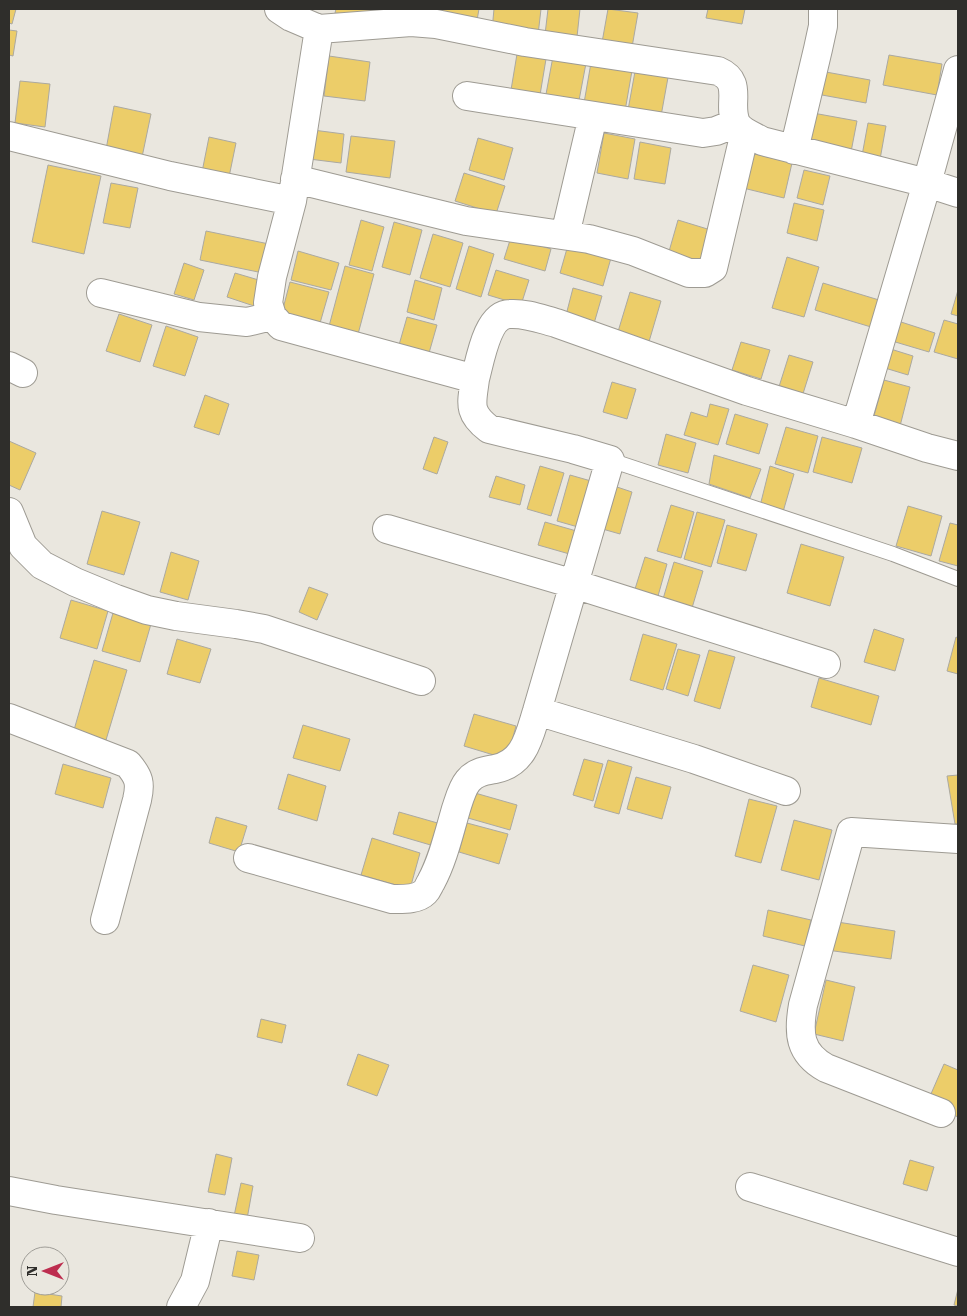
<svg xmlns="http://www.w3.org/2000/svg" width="967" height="1316" font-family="'Roboto Serif',serif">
<rect width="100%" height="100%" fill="#eae7df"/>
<path fill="#eccd69" stroke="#aba9a1" d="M9,9H16L12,24L9,23Z
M336,9H376L375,18L335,13Z
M434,9H479L476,26L432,19Z
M494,9H541L538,35L492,30Z
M548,9H580L576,46L544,43Z
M608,9L638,13L631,53L601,48Z
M708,9H745L742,24L706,18Z
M9,30L17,31L13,56L9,55Z
M518,48L547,53L539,101L510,96Z
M554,51L587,58L577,111L544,105Z
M889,55L942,64L937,95L883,85Z
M329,56L370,62L365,101L324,96Z
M592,57L633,65L625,111L584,103Z
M636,66L669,72L661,116L628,110Z
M826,72L870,80L866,103L822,95Z
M20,81L50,84L45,127L15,123Z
M114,106L151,114L141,162L105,155Z
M813,113L857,121L850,157L806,149Z
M868,123L886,126L879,165L861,161Z
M313,130L344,134L341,163L309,159Z
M604,133L635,139L628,179L597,173Z
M351,136L395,141L390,178L346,172Z
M209,137L236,143L229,177L202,172Z
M478,138L513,148L504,180L469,170Z
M640,142L671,148L665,184L634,179Z
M751,153L792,163L784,198L743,188Z
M48,165L101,176L84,254L32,242Z
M804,170L830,176L823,205L797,198Z
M464,173L505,186L496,214L455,201Z
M111,183L138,188L130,228L103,223Z
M794,203L824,210L817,241L787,233Z
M361,220L384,227L372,271L349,265Z
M678,220L714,231L703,265L668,255Z
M394,222L422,230L410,275L382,267Z
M206,231L269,244L263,273L200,260Z
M433,234L463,243L450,287L420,278Z
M511,237L551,249L545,271L504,259Z
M568,245L611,258L603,286L560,273Z
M469,246L494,254L481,297L456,289Z
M298,251L339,263L331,290L291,280Z
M787,257L819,267L804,317L772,308Z
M184,263L204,270L194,300L174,294Z
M345,266L374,274L357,338L328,330Z
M496,270L529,280L521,305L488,295Z
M235,273L262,281L254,306L227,297Z
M415,280L442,288L434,320L407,312Z
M290,282L329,292L318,330L280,320Z
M823,283L879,300L871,327L815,310Z
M573,288L602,296L593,327L565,319Z
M958,290V316L951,314Z
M630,292L661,301L648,345L617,335Z
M119,314L152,325L140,362L106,351Z
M407,317L437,325L427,360L397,352Z
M944,320L958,324V359L934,352Z
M898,321L935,333L929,352L892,341Z
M166,326L198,337L185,376L153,366Z
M741,342L770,350L761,379L732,370Z
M881,346L913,356L908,375L875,365Z
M789,355L813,362L801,400L777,393Z
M884,380L910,387L899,430L872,423Z
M612,382L636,389L627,419L603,412Z
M205,395L229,404L219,435L194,427Z
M710,404L729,409L718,445L684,435L691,412L707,417Z
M735,414L768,424L759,454L726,444Z
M786,427L818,436L808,473L775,464Z
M666,434L696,443L688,473L658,465Z
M434,437L448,442L437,474L423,469Z
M822,437L862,448L852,483L813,472Z
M9,441L36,453L20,490L9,485Z
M714,455L761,469L750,498L709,484Z
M540,466L564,473L551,516L527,509Z
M770,466L794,474L783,512L760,506Z
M570,475L598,483L585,529L557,521Z
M496,476L525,485L520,505L489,497Z
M611,485L632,492L620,534L599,528Z
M671,505L694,512L681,558L657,551Z
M908,506L942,516L931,556L896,546Z
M102,511L140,522L124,575L87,564Z
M697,512L725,520L711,567L684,559Z
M545,522L580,532L573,555L538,545Z
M950,523L958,525V566L939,561Z
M727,525L757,534L746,571L717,563Z
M801,544L844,557L830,606L787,593Z
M171,552L199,561L188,600L160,592Z
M645,557L667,564L658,596L635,589Z
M674,562L703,571L692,608L663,599Z
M309,587L328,594L317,620L299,612Z
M71,600L108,611L97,649L60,638Z
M113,613L151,624L140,662L102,651Z
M874,629L904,639L895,671L864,662Z
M643,634L677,644L663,690L630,680Z
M956,637L958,638V674L947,671Z
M177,639L211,649L200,683L167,674Z
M678,649L700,655L688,696L666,689Z
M709,650L735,657L720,709L694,701Z
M94,660L127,670L106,740L74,730Z
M819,678L879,696L871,725L811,707Z
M474,714L516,726L507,759L464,746Z
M303,725L350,739L340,771L293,758Z
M584,759L603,764L593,801L573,795Z
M608,760L632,767L619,814L594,807Z
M63,764L111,778L103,808L55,794Z
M288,774L326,786L317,821L278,809Z
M958,775V824H955L947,776Z
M636,777L671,787L662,819L627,809Z
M475,793L517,805L510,830L468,818Z
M749,799L777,806L761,863L735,856Z
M399,812L441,824L434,846L393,834Z
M216,817L247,826L239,852L209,843Z
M794,820L832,830L819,880L781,870Z
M467,823L508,834L499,864L459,852Z
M372,838L420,853L410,889L361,875Z
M768,910L811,920L805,946L763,936Z
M831,921L895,931L891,959L827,950Z
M753,965L789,975L776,1022L740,1011Z
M826,980L855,987L843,1041L814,1034Z
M261,1019L286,1025L282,1043L257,1037Z
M358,1054L389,1065L377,1096L347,1085Z
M944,1064L958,1070V1117L927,1103Z
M216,1154L232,1158L225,1195L208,1192Z
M910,1160L934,1167L927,1191L903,1184Z
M241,1183L253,1186L247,1219L234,1216Z
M237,1251L259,1255L254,1280L232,1276Z
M958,1289V1306L954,1305Z
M35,1292L62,1296L61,1307H33Z"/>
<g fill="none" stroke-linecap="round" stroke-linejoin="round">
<g stroke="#9e9b93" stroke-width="16">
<path id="service" d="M610,460L893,554L958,579"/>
</g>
<g stroke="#9e9b93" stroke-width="30">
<path id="minor" d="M279,9L291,17L319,29
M467,96L703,133L716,131L736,123
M9,136L170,176L292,201L319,29L411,22L436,24L525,42L718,71C744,82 727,103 736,123C741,132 754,136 762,141L927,183L958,193
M794,150L818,49L823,26V9
M295,179L466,221L589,239L633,251L689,273H705L713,268L745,132
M292,201L272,277L268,303L272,316L281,326L475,379C480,361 487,314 510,314C526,313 541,319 556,323L747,391L856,424L927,448L958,456
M565,235L593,116
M101,293L199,317L247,322L272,316
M9,366L23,373
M856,424L927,183L958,70
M9,512L23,546L42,565L75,582L116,599L147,610L176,616L236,624L264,629L421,681
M387,529L574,584L826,664
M537,711L694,759L786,791
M9,718L128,764C139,777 141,783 137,800L105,920
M248,858L392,899C403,899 417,900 425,892C428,889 429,885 431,882C443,860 449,833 456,809C459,800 462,788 468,781C475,772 485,771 495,769C525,763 529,736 537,711L610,460L573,449L489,429C467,412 472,403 475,379
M941,1113L826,1068C799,1053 798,1033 803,1005L851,832L958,839
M750,1187L958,1252
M9,1191L56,1200L300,1238
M181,1307L195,1281L209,1223"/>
</g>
<use href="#service" stroke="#fff" stroke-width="14"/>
<use href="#minor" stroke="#fff" stroke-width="28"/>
</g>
<rect width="967" height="1316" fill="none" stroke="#2f2e2b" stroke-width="20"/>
<g transform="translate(45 1271) rotate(270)"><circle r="24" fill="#eae7df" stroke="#9f9d97"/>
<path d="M0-4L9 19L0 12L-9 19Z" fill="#bd2d4f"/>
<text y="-8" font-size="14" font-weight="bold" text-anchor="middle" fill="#2f2e2b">N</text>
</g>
</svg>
